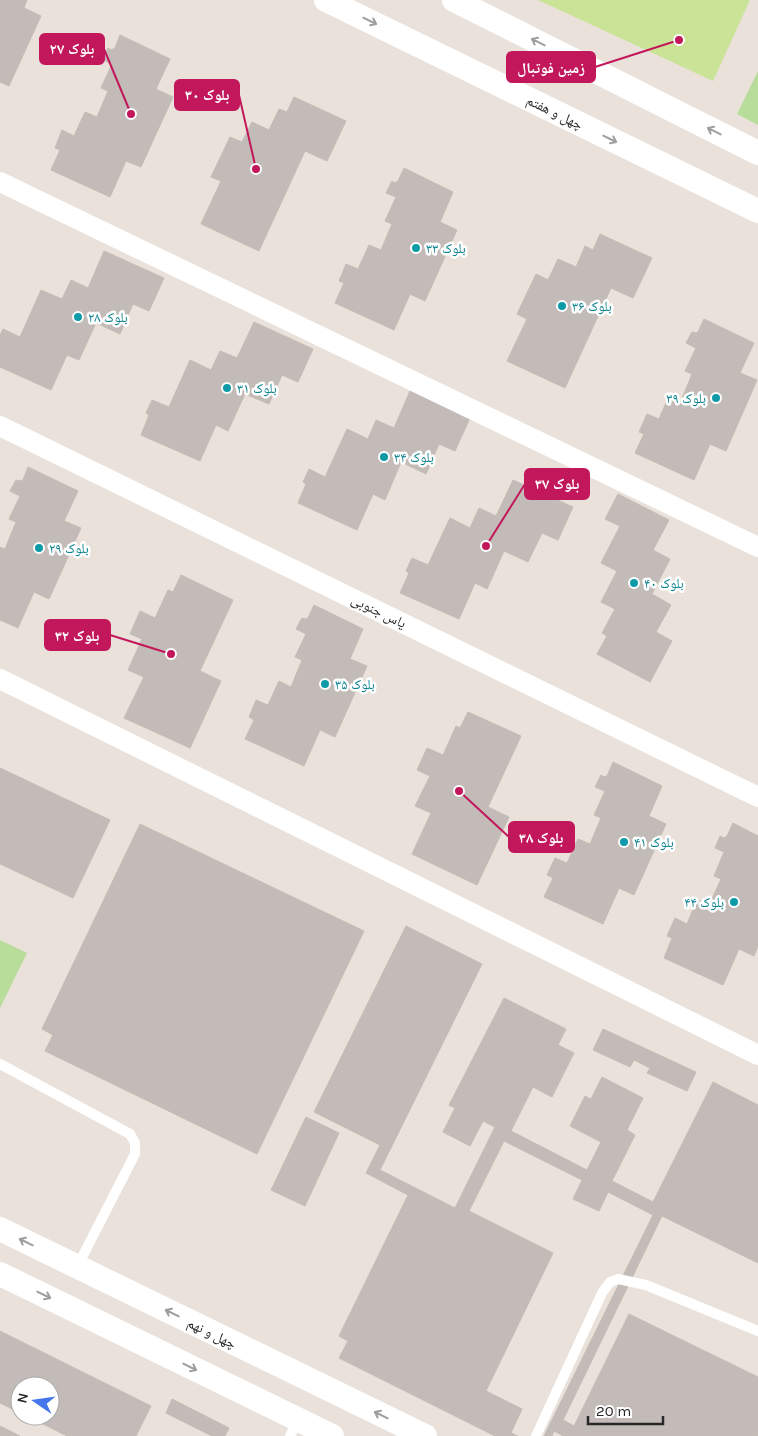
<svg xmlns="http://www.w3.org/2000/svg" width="758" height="1436" font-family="Karla,'Noto Naskh Arabic',sans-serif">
<rect width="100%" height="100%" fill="#e9e1da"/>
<path fill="#b8dc9a" d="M758,71V125L737,114Z
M0,940L27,953L0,1008Z"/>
<path fill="#cbe397" d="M538,0H750L713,81Z"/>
<path fill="#c2bbb7" stroke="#c4bdb5" d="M0,0H27L24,8L41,16L9,86L0,82Z
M120,35L170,59L156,89L173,97L141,167L126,161L110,197L51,170L60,150L55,148L62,130L74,136L85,112L97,117L108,91L101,88L112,64L103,60L108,48L111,50L115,48Z
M294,97L346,121L327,161L305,151L259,251L201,224L221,181L211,177L230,137L242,142L252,122L269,130L279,109L287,112Z
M404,168L453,192L440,222L457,230L425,301L410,294L394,330L335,303L344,283L339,281L346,264L358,269L369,245L381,250L392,224L385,221L396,197L386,193L392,181L395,183L398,181Z
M600,234L652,258L633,298L611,288L565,388L507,361L527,319L517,314L536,274L548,280L558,259L576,267L585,246L593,250Z
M104,251L164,278L149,311L133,304L120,334L96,323L79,360L67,355L51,390L0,367V335L3,329L20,337L41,290L62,299L71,280L88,288Z
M704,319L754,343L740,373L757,380L726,451L710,444L694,480L635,453L644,434L639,432L647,414L659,419L669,396L681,401L692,374L685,371L696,348L686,343L692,332L696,333L698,332Z
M254,322L313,349L298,382L282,375L269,404L245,394L228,431L216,425L200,461L141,435L149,415L146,413L152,400L169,407L190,360L211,370L220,351L237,358Z
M410,391L470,418L455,451L439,444L426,474L401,462L385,500L373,494L357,530L298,503L306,484L303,482L309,469L325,477L347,429L368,439L376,420L394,428Z
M28,467L78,491L64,521L81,528L49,599L34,592L18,628L0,620V547L5,549L16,522L9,519L20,496L10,491L16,480L19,481L23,480Z
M513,480L573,507L558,540L542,533L528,562L504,551L487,589L475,583L459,619L400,593L409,573L406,571L412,558L428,565L450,518L470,528L479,508L496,516Z
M618,494L669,520L653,550L670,559L652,594L671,605L656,632L672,641L650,682L597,654L607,636L602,633L615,609L601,602L617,571L601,563L620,526L605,519Z
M181,575L233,600L200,671L221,681L190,748L124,718L144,677L128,670L142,639L130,634L140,611L155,618L168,590L173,592Z
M314,605L363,629L350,659L367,666L335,737L320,730L304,766L245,739L254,720L249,717L256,700L268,705L279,681L291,687L302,660L295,657L306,634L296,629L302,618L305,619L308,618Z
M468,712L521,736L488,807L509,817L477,885L412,854L431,813L415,806L430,776L417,770L427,748L443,755L456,726L460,728Z
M613,762L662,786L649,816L666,824L634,895L619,888L603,924L544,897L553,878L547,875L555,858L567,863L578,839L590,844L601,818L594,815L605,791L595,787L601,775L604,777L607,776Z
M0,768L110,820L73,898L0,864Z
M733,823L758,836V946L754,956L739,949L723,985L664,958L672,938L667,936L675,918L687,924L697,900L709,905L721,879L714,876L724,852L715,848L720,836L724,838L727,836Z
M140,824L364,931L257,1154L45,1051L53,1035L42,1029Z
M406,926L482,964L380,1170L455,1208L495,1127L483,1121L470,1146L443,1132L455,1108L449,1105L504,998L566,1029L558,1045L574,1053L552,1097L533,1087L511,1131L587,1170L601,1142L570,1126L585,1096L591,1099L602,1077L643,1098L627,1130L635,1135L612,1181L653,1202L713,1082L758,1105V1263L662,1216L563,1420L574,1426L629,1314L758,1377V1436H563L554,1431L552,1436H544L653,1215L608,1192L599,1211L573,1199L582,1180L504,1141L469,1211L553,1253L486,1391L522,1409L511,1433L518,1436H495L339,1358L348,1341L339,1336L408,1195L366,1173L380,1145L314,1112Z
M603,1029L696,1072L687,1091L647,1073L650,1068L634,1060L630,1067L593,1050Z
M306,1117L339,1133L305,1206L271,1190Z
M0,1331L151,1406L136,1436H67L27,1416H50V1386H20V1413L0,1403Z
M172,1399L229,1428L225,1436H212L166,1413Z
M0,1426L20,1436H0Z"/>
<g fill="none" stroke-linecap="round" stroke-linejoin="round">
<path stroke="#fff" stroke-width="10" d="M0,1064L130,1134L135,1143V1154L77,1267
M290,1436L298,1420
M536,1436L602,1293L610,1282L618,1279L646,1285L758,1331"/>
<path stroke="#fff" stroke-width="20" d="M0,182L758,547
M0,426L758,797
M0,679L758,1055"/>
<path stroke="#fff" stroke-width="24" d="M326,0L758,211
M454,0L758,153
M0,1229L425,1436
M0,1274L332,1436"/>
</g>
<defs><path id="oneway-shaft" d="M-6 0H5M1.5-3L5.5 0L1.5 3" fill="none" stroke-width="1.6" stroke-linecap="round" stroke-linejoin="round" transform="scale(1.25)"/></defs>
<g stroke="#9e9e9e">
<use href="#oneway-shaft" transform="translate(370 21) rotate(26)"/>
<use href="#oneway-shaft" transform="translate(538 42) rotate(-153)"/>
<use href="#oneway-shaft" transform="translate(714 131) rotate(-153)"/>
<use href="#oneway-shaft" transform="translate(610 139) rotate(26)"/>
<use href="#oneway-shaft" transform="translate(26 1242) rotate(-154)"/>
<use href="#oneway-shaft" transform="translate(44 1295) rotate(26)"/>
<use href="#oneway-shaft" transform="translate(172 1313) rotate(-154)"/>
<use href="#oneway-shaft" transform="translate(190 1367) rotate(26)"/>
<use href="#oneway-shaft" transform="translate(381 1415) rotate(-154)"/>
</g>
<g fill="#0f9aa8" stroke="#fff" stroke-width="2">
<circle cx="416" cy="248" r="5"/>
<circle cx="562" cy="306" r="5"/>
<circle cx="78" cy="317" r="5"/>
<circle cx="227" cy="388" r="5"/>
<circle cx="716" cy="398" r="5"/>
<circle cx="384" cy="457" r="5"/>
<circle cx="39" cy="548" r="5"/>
<circle cx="634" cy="583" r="5"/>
<circle cx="325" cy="684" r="5"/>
<circle cx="624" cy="842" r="5"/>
<circle cx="734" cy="902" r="5"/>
</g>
<g text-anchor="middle" stroke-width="5" stroke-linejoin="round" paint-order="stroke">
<g font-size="14" fill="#282828" stroke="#fff">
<text transform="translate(555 112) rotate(26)" y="5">چهل و هفتم</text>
<text transform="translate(379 611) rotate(26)" y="5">یاس جنوبی</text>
<text transform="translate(212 1333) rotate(26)" y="5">چهل و نهم</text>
</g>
<g font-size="14" fill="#0d838f" stroke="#fff" text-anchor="start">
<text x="426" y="253">بلوک ۳۳</text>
<text x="572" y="311">بلوک ۳۶</text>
<text x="88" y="322">بلوک ۲۸</text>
<text x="237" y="393">بلوک ۳۱</text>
<text x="706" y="403" text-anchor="end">بلوک ۳۹</text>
<text x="394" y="462">بلوک ۳۴</text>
<text x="49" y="553">بلوک ۲۹</text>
<text x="644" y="588">بلوک ۴۰</text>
<text x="335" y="689">بلوک ۳۵</text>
<text x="634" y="847">بلوک ۴۱</text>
<text x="724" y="907" text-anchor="end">بلوک ۴۴</text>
</g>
</g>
<path fill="none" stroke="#c2185b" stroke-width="2" d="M131 114L104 49M679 40L595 67M256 169L239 95M486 546L525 484M171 654L110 635M459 791L509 837"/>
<g fill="#c2185b" stroke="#fff" stroke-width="2">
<circle cx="131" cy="114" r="5"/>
<circle cx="679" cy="40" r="5"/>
<circle cx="256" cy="169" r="5"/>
<circle cx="486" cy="546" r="5"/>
<circle cx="171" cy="654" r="5"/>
<circle cx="459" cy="791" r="5"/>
</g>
<g fill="#c2185b" stroke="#c2185b" stroke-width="2">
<rect x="40" y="34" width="64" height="30" rx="5"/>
<rect x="507" y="52" width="88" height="30" rx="5"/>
<rect x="175" y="80" width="64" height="30" rx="5"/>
<rect x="525" y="469" width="64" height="30" rx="5"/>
<rect x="45" y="620" width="65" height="30" rx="5"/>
<rect x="509" y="822" width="65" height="30" rx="5"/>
</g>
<g font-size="15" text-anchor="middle" font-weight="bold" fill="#fff">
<text x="72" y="54">بلوک ۲۷</text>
<text x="551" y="73">زمین فوتبال</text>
<text x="207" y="100">بلوک ۳۰</text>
<text x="557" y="489">بلوک ۳۷</text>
<text x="77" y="641">بلوک ۳۲</text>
<text x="541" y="843">بلوک ۳۸</text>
</g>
<g transform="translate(35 1401) rotate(283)"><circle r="24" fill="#ffffff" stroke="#a9a9a9"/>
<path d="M0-4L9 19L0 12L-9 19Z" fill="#4576eb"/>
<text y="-8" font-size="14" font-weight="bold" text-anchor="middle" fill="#282828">N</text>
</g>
<path d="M588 1416v8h75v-8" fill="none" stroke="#282828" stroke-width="2.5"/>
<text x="596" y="1416" font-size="15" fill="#282828" stroke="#ffffff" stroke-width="4" paint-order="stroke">20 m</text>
</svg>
